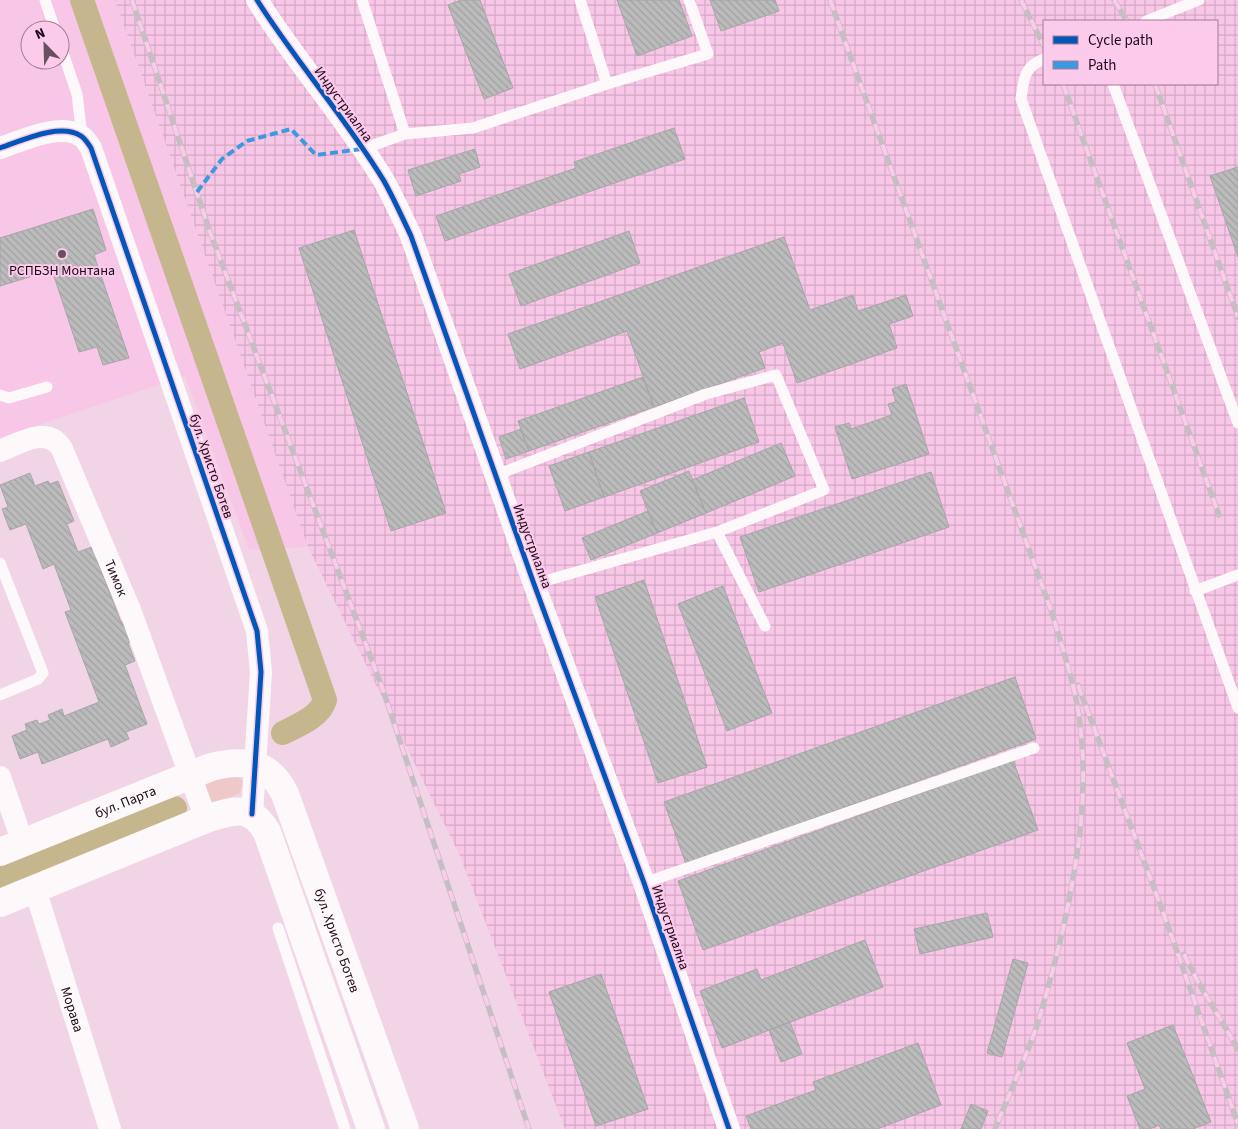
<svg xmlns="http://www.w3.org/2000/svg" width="1238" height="1129" font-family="'Source Sans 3',sans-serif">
<defs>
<pattern id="industrial-grid" width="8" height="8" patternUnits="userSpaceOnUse" patternTransform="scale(1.25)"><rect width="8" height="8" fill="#f8c6e6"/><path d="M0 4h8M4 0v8" fill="none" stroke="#d4a9c5"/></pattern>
<pattern id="building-back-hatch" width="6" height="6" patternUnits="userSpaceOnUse" patternTransform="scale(1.25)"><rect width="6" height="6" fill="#bbbbbc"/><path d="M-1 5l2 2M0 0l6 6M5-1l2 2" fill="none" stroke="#a09fa1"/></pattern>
</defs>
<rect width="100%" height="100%" fill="#f1d5e6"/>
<path fill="#f8c6e6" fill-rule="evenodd" d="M0,0H115L308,547L249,550L185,376L0,438ZM30,30H60V60H30Z"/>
<path fill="url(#industrial-grid)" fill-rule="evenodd" d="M115,0H1238V1129H565L460,856L308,547ZM1044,21H1217V84H1044Z"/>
<path fill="#efc9c8" d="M227,775L237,776L243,781L240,793L210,806L201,785Z"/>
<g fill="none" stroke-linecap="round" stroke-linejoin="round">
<path stroke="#c6b68e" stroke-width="24" d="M82,0L325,700C320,717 298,725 283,733
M0,879L175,808"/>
</g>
<path fill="url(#building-back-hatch)" stroke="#a6a6a7" d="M461,0H480L513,88L484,99L448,5Z
M617,0H679L692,36L637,56Z
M710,0H775L779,11L721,31Z
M674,128L685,159L445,241L436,216L576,168L574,162Z
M475,149L480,167L459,174L461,181L416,196L408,170Z
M1238,167V257L1210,176Z
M93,209L106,250L94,255L129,358L103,365L97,347L79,352L52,270L0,286V238Z
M354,230L446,513L391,531L299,248Z
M629,231L640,263L521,306L509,274Z
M784,237L810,310L853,295L858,311L906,295L913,316L889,324L897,348L797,383L783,343L759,352L765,368L654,407L627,331L520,369L508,334Z
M643,377L654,407L529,451L518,421Z
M906,384L929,454L852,479L835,427L849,423L851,429L892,415L888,404L896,402L892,389Z
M744,398L759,442L604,497L589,452Z
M521,429L529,451L506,459L499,437Z
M781,443L795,476L706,513L692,480Z
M589,452L604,497L565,511L549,466Z
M689,471L706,513L657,533L640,491Z
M931,472L949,527L759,592L740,537Z
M30,473L35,486L48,481L50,484L58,481L74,521L67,524L78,552L92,547L121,622L128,619L136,640L128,643L135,661L125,665L147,724L126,732L129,739L111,747L108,739L42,764L38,752L20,759L12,736L27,730L25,724L37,720L39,724L50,720L48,715L62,709L64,716L99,702L65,612L71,610L54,564L43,569L26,524L10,530L2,509L8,507L0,485Z
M648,511L657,533L591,560L582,538Z
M644,580L707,767L658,783L595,597Z
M723,586L772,713L727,731L678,604Z
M1015,677L1036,739L686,864L664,802Z
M1013,760L1038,830L703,950L678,881Z
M987,913L993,937L920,954L914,929Z
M865,940L883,987L722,1048L700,991L757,969L761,980Z
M1013,959L1028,963L1002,1057L987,1053Z
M601,974L648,1109L596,1126L549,992Z
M790,1022L802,1054L781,1062L769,1030Z
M1173,1025L1211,1122L1193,1129H1161L1159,1125L1150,1129H1140L1127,1096L1145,1089L1127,1043Z
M918,1043L941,1105L877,1129H751L746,1116L816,1090L813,1082Z
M971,1104L988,1111L981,1129H961Z"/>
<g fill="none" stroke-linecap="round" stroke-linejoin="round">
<path stroke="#fdf9fb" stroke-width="11" d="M45,0L55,30
M362,0L405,134L473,128L607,84L708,54L689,0
M580,0L607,84
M1146,21L1199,0
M60,44L77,94L82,136
M1044,59C1023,67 1024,80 1021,99L1238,708
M1113,84L1238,423
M362,149L405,134
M0,395L9,398L47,387
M496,475L706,394L776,375L824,490L717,532L534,584
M717,532L765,626
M0,563L43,673L38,679L0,695
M1195,591L1238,575
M644,883L1034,748
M278,928L345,1129"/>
<g stroke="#fdf9fb" stroke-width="22">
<path d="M257,0C296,62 346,118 384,181C394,199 402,217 411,236L534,584L644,883L729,1129"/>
<path d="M0,148C21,141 60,122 81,136C85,138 88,144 91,148L257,631L261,672L252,814"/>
<path id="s1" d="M0,451C20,443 48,425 62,449L130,610L206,819"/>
<path d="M0,777L23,843"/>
<path id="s2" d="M35,889L110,1129"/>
</g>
<g stroke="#fdf9fb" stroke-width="28">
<path id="s3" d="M0,852L211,767C243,759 269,761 285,794L405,1129"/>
<path d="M0,903L206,819C233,810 251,804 267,832L371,1129"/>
</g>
<g stroke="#c6bec3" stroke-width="5.5">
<path id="rail" d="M132,0L210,232L382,687L529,1129
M830,0L1052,613C1061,643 1071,673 1077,704C1091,781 1079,858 1062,933C1054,966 1046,999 1035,1031C1023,1064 1008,1097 995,1129
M1021,0L1044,46
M1114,0L1127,21
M1063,84L1219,515
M1155,84L1238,317
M1078,685L1163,912L1238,1124
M1184,954L1197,980L1238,1049"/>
</g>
<use href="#rail" stroke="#fccaea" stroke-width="4" stroke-dasharray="11" stroke-linecap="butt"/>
<path stroke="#3c99df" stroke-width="4" stroke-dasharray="8 4" stroke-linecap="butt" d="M197,192L222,159L247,141L291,129L316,155L362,149"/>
<g stroke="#fccaea" stroke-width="8">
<path id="cycleway" d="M257,0C296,62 346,118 384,181C394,199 402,217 411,236L534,584L644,883L729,1129
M0,148C21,141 60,122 81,136C85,138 88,144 91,148L257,631L261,672L252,814"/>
</g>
<use href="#cycleway" stroke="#0057b8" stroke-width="5"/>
</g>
<circle fill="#67505f" stroke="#fccaea" stroke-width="2" cx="62" cy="254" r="5"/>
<g text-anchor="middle" stroke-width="4" stroke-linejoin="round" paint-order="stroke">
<g font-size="14" fill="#1d0817" stroke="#fccaea">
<text transform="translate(344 104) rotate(54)" y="5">Индустриална</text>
<text transform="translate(212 466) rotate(71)" y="5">бул. Христо Ботев</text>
<text transform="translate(533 546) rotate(70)" y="5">Индустриална</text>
<text dy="5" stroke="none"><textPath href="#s1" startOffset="209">Тимок</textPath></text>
<text dy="5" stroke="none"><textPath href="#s3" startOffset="135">бул. Парта</textPath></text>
<text transform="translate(671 927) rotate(71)" y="5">Индустриална</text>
<text dy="5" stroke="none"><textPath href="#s3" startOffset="470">бул. Христо Ботев</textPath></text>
<text dy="5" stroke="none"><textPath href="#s2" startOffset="126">Морава</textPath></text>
</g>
<g font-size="14" fill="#1d0817" stroke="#fccaea">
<text x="62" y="275">РСПБЗН Монтана</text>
</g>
</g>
<rect x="1043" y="20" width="175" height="65" fill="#fccaea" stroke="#a37c96"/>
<rect x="1053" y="36" width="25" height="8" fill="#0057b8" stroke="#a37c96"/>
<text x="1088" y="45" font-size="15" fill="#1d0817">Cycle path</text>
<rect x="1053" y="61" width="25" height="8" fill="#3c99df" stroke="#a37c96"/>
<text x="1088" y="70" font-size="15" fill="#1d0817">Path</text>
<g transform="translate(45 45) rotate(337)"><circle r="24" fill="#fccaea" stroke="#a37c96"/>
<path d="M0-4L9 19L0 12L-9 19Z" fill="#67505f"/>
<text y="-8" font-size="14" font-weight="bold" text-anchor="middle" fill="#1d0817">N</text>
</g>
</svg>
